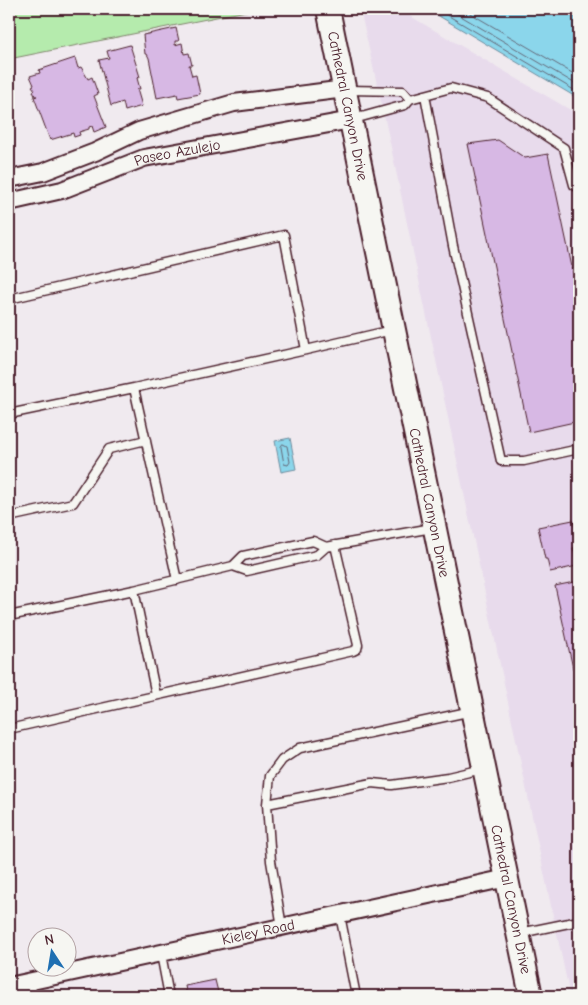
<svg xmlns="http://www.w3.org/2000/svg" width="588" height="1005" font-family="'Comic Neue',sans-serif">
<rect width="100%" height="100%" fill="#f0eaef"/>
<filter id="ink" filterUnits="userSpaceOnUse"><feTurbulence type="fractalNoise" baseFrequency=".02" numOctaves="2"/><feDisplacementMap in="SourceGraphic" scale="10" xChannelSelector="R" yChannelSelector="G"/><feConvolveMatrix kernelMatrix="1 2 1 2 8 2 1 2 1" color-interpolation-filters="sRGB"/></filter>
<g filter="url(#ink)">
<path fill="#e8dbec" d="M360,9H398L579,115V996H570L388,133Z"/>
<path fill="#b5ebad" stroke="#80856c" d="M9,9H256L9,59Z"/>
<path fill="#8bd6eb" stroke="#718d9e" d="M427,9H579V99Z
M290,438L296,469L281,472L275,441Z"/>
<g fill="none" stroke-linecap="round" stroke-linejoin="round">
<path stroke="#646878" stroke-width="1" d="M437,9L579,93
M449,9L579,86
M463,9L579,77
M283,444L287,446L290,462L288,465L284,464L281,447Z"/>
</g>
<path fill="#d7b8e4" stroke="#4a1f2b" d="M176,28L179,41H175V45L182,43L184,54L189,53L192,65H189L192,76L196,75L200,94L178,98L177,94L157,98L149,58L147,54H145L143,35Z
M130,45L140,77L137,78L140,89H137L142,106L125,111L123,102L111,106L99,60L109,58L107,51Z
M75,58L78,68L81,67L88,79L92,77L98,94L94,96L106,127L94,132L92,126L89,127V129L79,132L80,135L74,137L73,133L50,140L34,97L37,96H35L33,91L35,90L32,86L34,85L30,76L40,73L39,70Z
M498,140L525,158L548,154L579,300V421L529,432L468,144Z
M573,520L579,547L573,548L577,566L550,572L547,559H545L538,527Z
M579,581V672L574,673L555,586Z
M215,980L219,996H187L185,986Z"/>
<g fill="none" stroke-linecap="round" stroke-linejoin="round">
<g stroke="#4a1f2b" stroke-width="11">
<path id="lane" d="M348,90L403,91L410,99
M425,95L453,246L501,461H524L579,449
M354,119L405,105L410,99L451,88L488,98L564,148L574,185L579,188
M9,299L284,235L306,350L392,330
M9,414L134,388
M9,517L73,503L109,449L146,440
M233,566L243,556L313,541L326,547
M177,580L134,388L306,350
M134,590L156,695
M9,616L134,590L233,566L247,571L317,555L326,547L432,528
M9,729L353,651L357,649L358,645L335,545
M267,804L270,776L282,760L300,748L472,711
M340,915L356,996
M282,927L271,861L267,804L372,783L392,785L448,777L482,769
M520,933L579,921
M161,954L169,996
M30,982L33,996"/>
</g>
<g stroke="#4a1f2b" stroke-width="20">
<g id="street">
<path d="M9,179L43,172L95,152L139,131L234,103L345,89"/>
<path id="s1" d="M9,202L62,190L144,158L351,120"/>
<path id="s2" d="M9,986L507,878"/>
</g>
</g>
<g stroke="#4a1f2b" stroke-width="26">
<g id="secondary">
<path id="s3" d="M328,9L531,996"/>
</g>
</g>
<use href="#lane" stroke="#f6f6f2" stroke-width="8"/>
<use href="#street" stroke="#f6f6f2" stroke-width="16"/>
<use href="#secondary" stroke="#f6f6f2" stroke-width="22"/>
</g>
</g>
<g text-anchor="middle" stroke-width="4" stroke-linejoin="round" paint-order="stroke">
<g font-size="15" fill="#4a1f2b" stroke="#f6f6f2">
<text dy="5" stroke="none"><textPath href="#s3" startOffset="99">Cathedral Canyon Drive</textPath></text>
<text dy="5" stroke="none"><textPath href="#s1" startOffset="176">Paseo Azulejo</textPath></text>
<text dy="5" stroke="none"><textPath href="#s3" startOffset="504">Cathedral Canyon Drive</textPath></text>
<text dy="5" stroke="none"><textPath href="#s3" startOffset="909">Cathedral Canyon Drive</textPath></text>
<text dy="5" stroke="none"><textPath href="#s2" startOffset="255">Kieley Road</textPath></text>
</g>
</g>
<rect width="588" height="1005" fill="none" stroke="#f6f6f2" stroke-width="30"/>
<rect x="15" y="15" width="558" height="975" fill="none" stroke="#4a1f2b" stroke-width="2" filter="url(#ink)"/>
<g transform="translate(52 952) rotate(348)"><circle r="24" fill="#f6f6f2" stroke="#b1a0a2"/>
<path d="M0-4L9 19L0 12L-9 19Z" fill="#1f6fb2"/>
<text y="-8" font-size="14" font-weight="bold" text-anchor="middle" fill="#4a1f2b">N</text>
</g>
</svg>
